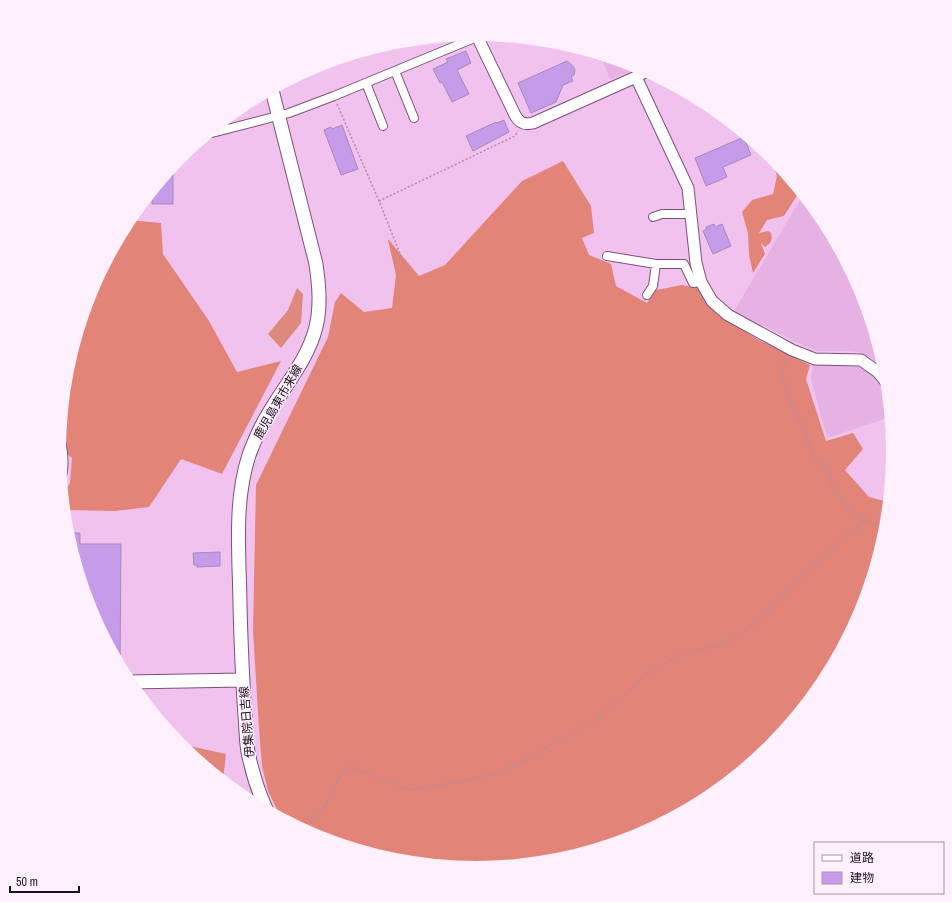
<svg xmlns="http://www.w3.org/2000/svg" width="952" height="902" font-family="'Archivo Narrow','Noto Sans JP',sans-serif">
<rect width="100%" height="100%" fill="#f2c2ee"/>
<path fill="#e6b2e3" d="M600,55L636,66L639,68L610,79Z
M803,195L823,220L861,292L884,368L873,359L859,352L847,351H818L804,346L734,311Z
M813,364L855,365L862,368L876,378L883,387L888,401L890,417L827,438L811,379Z"/>
<path fill="#de897e" d="M297,288L303,294L301,323L281,348L268,334L288,310Z"/>
<path fill="#e28578" d="M770,156L800,191L784,216L767,220L759,233L768,231L771,233L772,238L770,243L765,247L761,243L765,254L753,273L749,255L748,233L742,212L752,200L773,194L777,176Z
M563,161L591,206L594,233L582,238L589,255L611,264L616,286L647,303L656,290L682,285L697,288L708,305L719,316L759,340L810,365L806,379L826,441L853,433L863,449L845,470L869,497L888,502L885,533L861,611L823,683L771,746L707,798L635,836L557,860L476,868L394,860L316,836L281,818L268,791L262,766L259,729L253,631L256,485L328,337L335,302L341,293L364,312L392,308L396,275L388,240H389L419,276L445,265L522,181Z
M129,220L161,223L163,254L209,321L237,372L281,361L222,474L181,459L149,507L115,511L65,510L63,494L70,483L72,458L59,447L67,369L91,291Z
M180,744L226,754L223,780L181,746Z"/>
<path fill="#c69cea" stroke="#a58abd" d="M466,51L471,63L457,70L469,94L452,102L442,82L440,83L433,69L448,62L446,59Z
M567,61L572,65L575,70L574,75L571,77L573,81L563,85L556,102L531,113L518,83Z
M504,120L509,132L473,151L466,136L496,122L497,123Z
M342,125L358,169L341,175L324,130L331,127L332,129Z
M744,137L751,155L723,167L727,177L706,186L695,158Z
M173,166V204H152V192Z
M714,224L715,227L722,224L731,246L713,254L703,231L707,229L706,227Z
M67,533H80V544H121L120,666L91,610Z
M220,552V566L197,567V565H194L193,553Z"/>
<g fill="none" stroke-linecap="round" stroke-linejoin="round">
<g stroke="#7b5179" stroke-width="10">
<path id="street" d="M395,71L414,118
M636,77L648,73
M366,83L383,126
M208,134L289,113L334,96L477,37
M653,217L662,214H690
M607,256L656,264H684L693,283L701,282
M647,295L653,286L656,264"/>
</g>
<g stroke="#7b5179" stroke-width="13">
<path id="secondary" d="M476,34L515,115C519,123 524,125 533,123L636,77L688,188L696,263L701,282L712,301L728,315L792,350L815,359L861,360L878,372L886,382
M60,443C62,453 63,463 61,473"/>
</g>
<g stroke="#7b5179" stroke-width="15">
<path id="primary" d="M129,682L243,680
M266,809C258,791 252,772 248,752C246,740 246,728 245,716C243,690 242,664 241,638C240,615 240,591 239,568C238,530 237,492 249,455C255,439 261,425 270,411C286,384 308,359 316,327C321,306 319,285 316,264L272,90"/>
</g>
<path stroke="#b18bae" stroke-width="1.5" stroke-dasharray="2 2" stroke-linecap="butt" d="M337,104L379,201L407,271
M379,201L515,136L518,131
M787,359L781,372L787,394L816,459L831,471L830,480L832,485L853,515L866,520L886,526
M304,829L309,822L325,806L340,777L350,767L410,790L465,781L498,773L534,756L540,751L582,728L609,710L653,669L689,651L716,646L733,639L752,626L815,563L866,520"/>
<use href="#street" stroke="#fff" stroke-width="8"/>
<use href="#secondary" stroke="#fff" stroke-width="11"/>
<use href="#primary" stroke="#fff" stroke-width="13"/>
</g>
<g text-anchor="middle" stroke-width="3" stroke-linejoin="round" paint-order="stroke">
<g font-size="12" fill="#1f0f1f" stroke="#fef0fd">
<text transform="translate(278 402) rotate(-60)" y="4">鹿児島東市来線</text>
<text transform="translate(247 722) rotate(-95)" y="4">伊集院日吉線</text>
</g>
</g>
<path d="M0 0H952V902H0ZM66 451a410 410 0 1 1 820 0a410 410 0 1 1-820 0Z" fill="#fef0fd" fill-rule="evenodd"/>
<rect x="814" y="842" width="130" height="52" fill="#fef0fd" stroke="#a596a4"/>
<rect x="822" y="855" width="20" height="6" fill="#ffffff" stroke="#a596a4"/>
<text x="850" y="862" font-size="12" fill="#1f0f1f">道路</text>
<rect x="822" y="872" width="20" height="12" fill="#c69cea" stroke="#a596a4"/>
<text x="850" y="882" font-size="12" fill="#1f0f1f">建物</text>
<path d="M10 886v6h69v-6" fill="none" stroke="#1f0f1f" stroke-width="2"/>
<text x="16" y="886" font-size="12" fill="#1f0f1f" stroke="#fef0fd" stroke-width="3" paint-order="stroke">50 m</text>
</svg>
